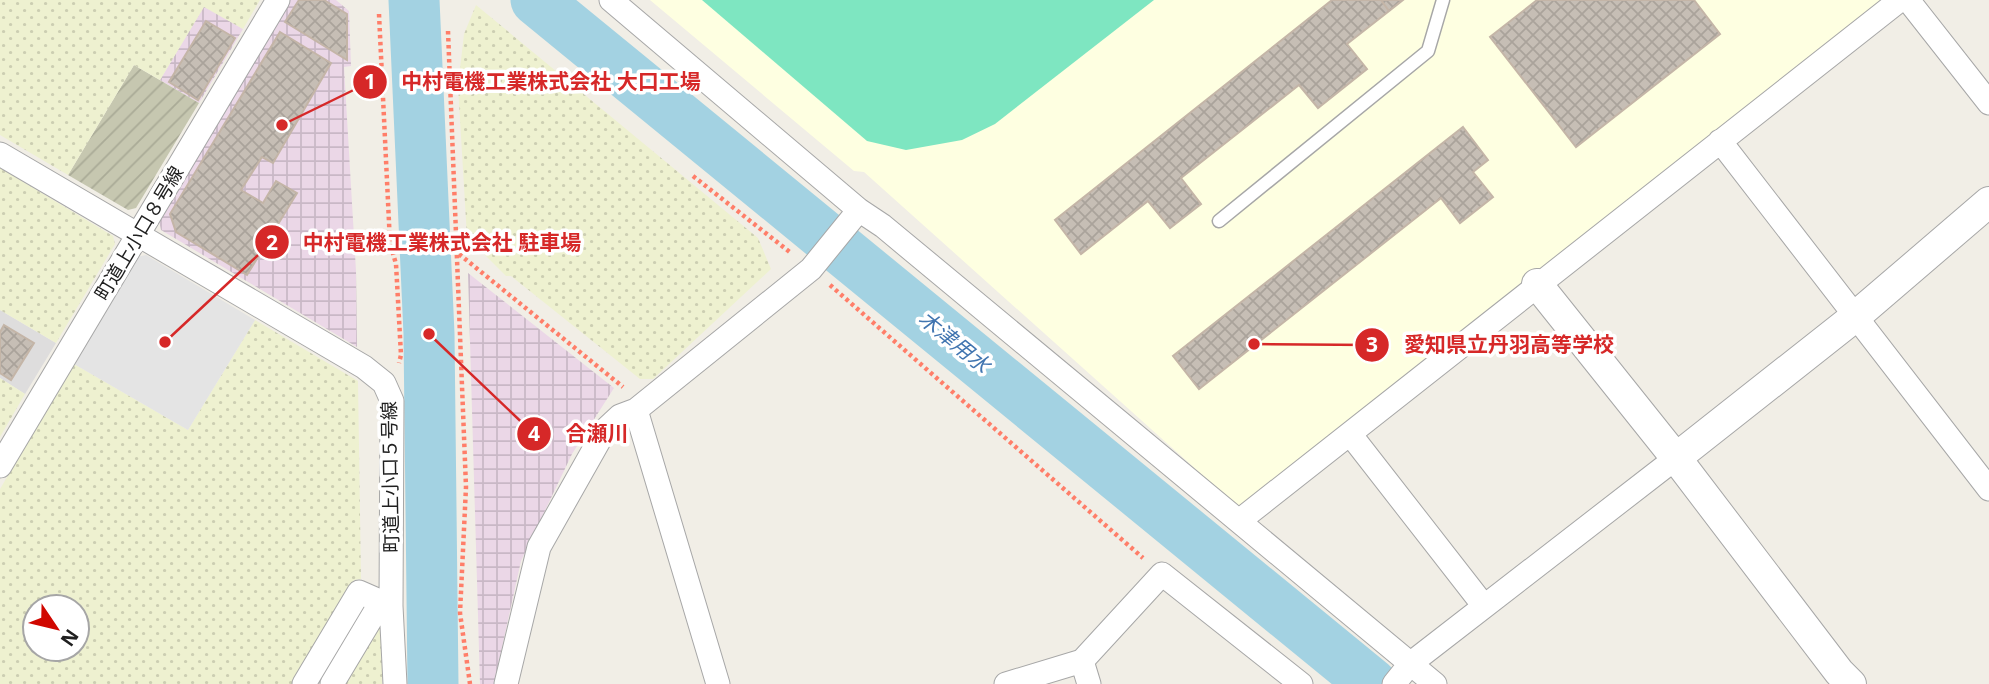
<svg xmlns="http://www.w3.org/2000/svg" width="1989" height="684" font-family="'Noto Sans','Noto Sans JP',sans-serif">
<defs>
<pattern id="industrial-grid" width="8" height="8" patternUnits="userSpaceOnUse" patternTransform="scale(1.75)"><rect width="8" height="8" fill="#ebd7e7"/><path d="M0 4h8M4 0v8" fill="none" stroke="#c9b8c6"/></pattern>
<pattern id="construction-furrows" width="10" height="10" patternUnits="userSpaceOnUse" patternTransform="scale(1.75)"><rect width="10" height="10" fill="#c6c7b0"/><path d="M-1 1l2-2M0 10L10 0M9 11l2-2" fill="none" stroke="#aaab97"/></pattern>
<pattern id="farmland-dots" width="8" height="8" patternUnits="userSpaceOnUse" patternTransform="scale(1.75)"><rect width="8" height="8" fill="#eef1d0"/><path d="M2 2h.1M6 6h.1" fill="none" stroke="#ccceb2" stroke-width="1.8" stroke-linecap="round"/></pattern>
<pattern id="building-cross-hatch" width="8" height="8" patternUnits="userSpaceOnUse" patternTransform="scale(1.75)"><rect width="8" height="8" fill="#c6beb5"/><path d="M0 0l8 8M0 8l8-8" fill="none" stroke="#aaa39b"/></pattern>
</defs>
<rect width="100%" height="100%" fill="#f1eee6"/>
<path fill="#dedddd" d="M0,310L56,343L25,394L0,378Z"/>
<path fill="url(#industrial-grid)" d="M290,0H336L349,11L351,66L344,67L356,271L357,347L161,230L159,221Z
M204,6L243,29L199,103L160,80Z
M468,273L614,388L572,454L521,561L494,684H480Z"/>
<path fill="#feffe1" d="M650,0H1883L1243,507L1237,506L864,172L854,171Z"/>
<path fill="url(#construction-furrows)" d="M134,65L199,103L136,208L128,210L68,175Z"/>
<path fill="url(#farmland-dots)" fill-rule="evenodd" d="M0,0H260L243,29L204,7L160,80L134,65L68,175L0,135Z
M476,5L758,238L771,269L653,379H640L511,276H506L467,237L458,86L464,34Z
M0,168L113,236L115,244L56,343L0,310Z
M255,320L358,381L361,579L354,580L292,684H0V489L74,364L188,430ZM35,607H77V649H35Z
M0,378L25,394L0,437Z
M382,614V684H340Z"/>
<path fill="#7ee6c1" d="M702,0H1154L995,124L962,140L906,150L867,141Z"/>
<path fill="#e4e4e4" d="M146,255L255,320L188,430L74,364L137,257Z"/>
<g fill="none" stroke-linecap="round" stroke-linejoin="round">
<path stroke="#a3d2e2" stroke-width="51" d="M414,0L429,334L433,684
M536,0L1372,684"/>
</g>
<path fill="url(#building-cross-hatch)" stroke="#c4b5a7" stroke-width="2" d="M299,0H324L347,14V60L285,22Z
M1332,0H1381L1389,11L1347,44L1367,69L1318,108L1299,85L1181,178L1201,204L1170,228L1148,201L1081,254L1055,220Z
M1381,0H1403L1389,11Z
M1537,0H1694L1720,34L1576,147L1490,37Z
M206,21L235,38L198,100L169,82Z
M280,32L331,63L273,163L262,157L241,190L263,203L276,181L297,193L247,275L176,232L170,214Z
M1463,127L1488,160L1473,172L1493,197L1460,223L1441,198L1199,389L1173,356Z
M4,325L34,343L11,380L0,373V332Z"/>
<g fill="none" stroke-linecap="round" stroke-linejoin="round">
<g stroke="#a7a7a7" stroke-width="15">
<path id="service" d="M1219,221L1428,51L1443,0"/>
</g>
<g stroke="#a7a7a7" stroke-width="25">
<path id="minor" d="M611,0L859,210L883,226L1435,684
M1908,0L1989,103
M1720,141L1989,489
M0,154L364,367L384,383L392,401L391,606L395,684
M636,410L718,684
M1350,434L1484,606
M0,466L278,0
M1239,521L1900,0
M1082,661L1089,684
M304,684L359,592L391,606
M332,684L381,602
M506,684L539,547L605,430L620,416L636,410L811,269L859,210
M1006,684L1082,661L1162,574L1301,684
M1394,684L1410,664L1676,458"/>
</g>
<g stroke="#a7a7a7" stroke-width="32">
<path id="tertiary" d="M1537,284L1676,458L1839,672L1851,684
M1676,458L1856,316L1989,202"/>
</g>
<path stroke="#ff7e69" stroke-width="4.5" stroke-dasharray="3.5 3.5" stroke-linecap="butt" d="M379,14L390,243L396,264L401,355L399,363
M448,31L466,487L460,613L470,684
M693,176L791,253
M459,254L623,387
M830,285L1143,558"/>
<use href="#service" stroke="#fff" stroke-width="12"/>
<use href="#minor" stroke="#fff" stroke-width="23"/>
<use href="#tertiary" stroke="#fff" stroke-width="30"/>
</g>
<g text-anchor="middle" stroke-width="7" stroke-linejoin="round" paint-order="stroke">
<g font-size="19" fill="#202020" stroke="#fff">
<text transform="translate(139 233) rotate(-59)" y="7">町道上小口８号線</text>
<text transform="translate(390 477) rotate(-91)" y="7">町道上小口５号線</text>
</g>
<g font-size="21" font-style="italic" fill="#4175b0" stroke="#fff">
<text transform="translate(954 342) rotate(39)" y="7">木津用水</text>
</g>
</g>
<path fill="none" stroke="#d62828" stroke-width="2.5" d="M282 125L370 82M165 342L272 242M1254 344L1372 345M429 334L534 434"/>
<g fill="#d62828" stroke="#fff" stroke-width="2.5">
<circle cx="282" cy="125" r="7"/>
<circle cx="165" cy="342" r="7"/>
<circle cx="1254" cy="344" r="7"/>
<circle cx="429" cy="334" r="7"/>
<circle cx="370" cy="82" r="18"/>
<circle cx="272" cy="242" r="18"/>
<circle cx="1372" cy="345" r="18"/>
<circle cx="534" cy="434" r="18"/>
</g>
<g font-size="21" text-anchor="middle" font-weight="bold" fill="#fff">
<text x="370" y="89">1</text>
<text x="272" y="250">2</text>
<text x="1372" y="352">3</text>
<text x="534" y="441">4</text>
</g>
<g font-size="21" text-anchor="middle" font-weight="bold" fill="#d62828" stroke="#fff" stroke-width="7" stroke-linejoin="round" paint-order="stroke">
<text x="551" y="89">中村電機工業株式会社 大口工場</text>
<text x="442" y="250">中村電機工業株式会社 駐車場</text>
<text x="1509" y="352">愛知県立丹羽高等学校</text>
<text x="597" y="441">合瀬川</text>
</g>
<g transform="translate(56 628) rotate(125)"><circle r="33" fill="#ffffff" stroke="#a6a6a6" stroke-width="2"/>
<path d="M0-5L12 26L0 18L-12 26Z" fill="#d00700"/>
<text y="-10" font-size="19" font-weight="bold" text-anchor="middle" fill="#202020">N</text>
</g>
</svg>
